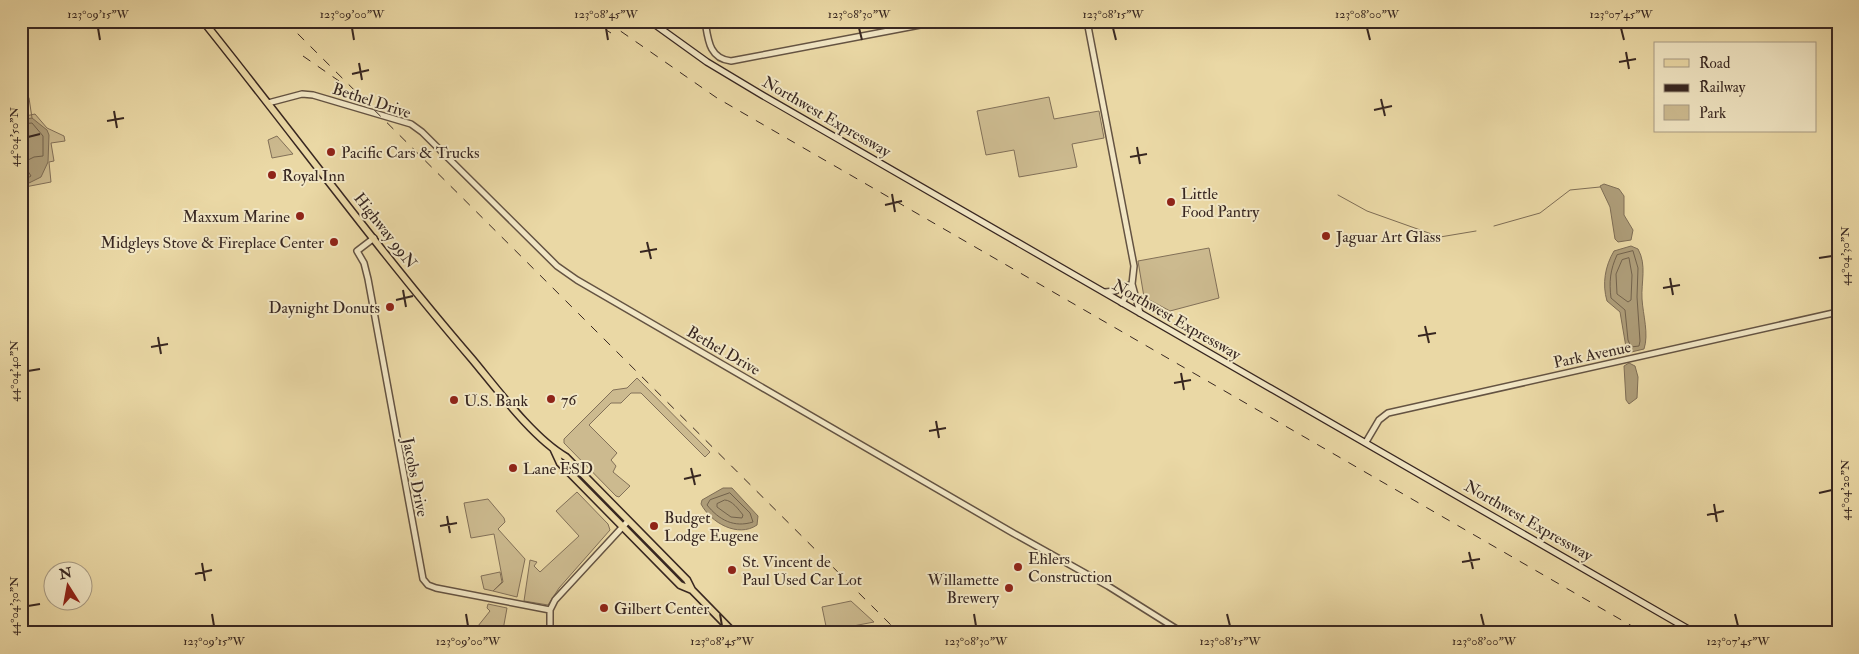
<svg xmlns="http://www.w3.org/2000/svg" width="1859" height="654" font-family="'IM FELL Double Pica',serif">
<rect width="100%" height="100%" fill="#ead8a5"/>
<filter id="stains"><feTurbulence type="fractalNoise" baseFrequency=".004" numOctaves="4"/><feColorMatrix values="0 0 0 0 .2 0 0 0 0 .09 0 0 0 0 .02 0 0 0 .5 -.17"/></filter>
<radialGradient id="worn" r=".72"><stop offset=".6" stop-color="#630" stop-opacity="0"/><stop offset="1" stop-color="#630" stop-opacity=".3"/></radialGradient>
<path fill="#ccba8f" stroke="#827058" d="M1049,97L1054,119L1099,111L1104,138L1072,144L1077,167L1019,177L1014,150L986,155L977,111Z
M35,114L47,128L64,136L65,141L51,143L54,161L49,162L51,182L25,187L26,196L21,197V117Z
M277,136L293,154L272,158L268,140Z
M1209,248L1219,298L1170,311L1144,297L1138,261Z
M637,378L710,452L705,457L641,393H631L621,403H611L589,425L617,453L611,460L616,466L613,472L630,486L619,497L616,496L564,443V439L613,390L627,388Z
M577,492L608,524L610,530L559,588L548,605L524,601L530,560L537,562L534,566L540,572L579,536L556,511Z
M488,499L504,518L505,522L498,529L525,559L517,597L493,591L503,582L494,534L471,538L464,503Z
M500,572L502,582L493,591L484,589L481,576Z
M851,601L874,622L827,631L822,607Z
M488,604L507,608L503,630H510L511,633H454L459,628L464,631L468,627L474,631L490,611L487,608Z"/>
<path fill="#ad9c78" stroke="#7e6d55" d="M32,118L47,130L49,135L48,162L41,177L21,187V120Z
M1604,184L1619,189L1624,196V215L1633,230L1631,240L1618,242L1615,239L1610,207L1601,188L1600,186Z
M1631,246L1638,249C1647,265 1641,282 1642,299C1643,315 1649,334 1644,349L1627,353L1620,312L1607,301C1602,284 1605,266 1614,251Z
M1629,363L1635,366L1638,377L1637,398L1629,404L1626,400L1624,366Z
M723,488H732L758,516L757,525C738,538 711,523 701,504L702,500Z"/>
<g fill="none" stroke-linecap="round" stroke-linejoin="round">
<path stroke="#72624c" stroke-width="1" d="M21,124L32,123L43,136V156L34,157L28,160L26,168L31,176L21,182
M1633,251L1638,268L1637,297L1640,341L1639,346L1631,347L1628,340L1625,310L1611,298C1609,282 1610,270 1617,255Z
M1629,258L1632,275L1631,300L1628,302L1617,294L1616,274L1622,260Z
M730,493L750,513L753,522C734,528 719,520 707,505L710,500Z
M725,500C732,500 739,510 743,515L742,518L731,517L717,507V504Z"/>
<path stroke="#7e6d55" stroke-width="1" d="M29,98L32,118
M1338,195L1367,211L1440,237L1476,231
M1494,226L1540,213L1570,190L1600,187
M21,258L23,270L21,277"/>
<g stroke="#645342" stroke-width="8">
<path id="tertiary" d="M705,21C708,39 709,59 731,61L941,21
M1087,21L1134,266L1132,284L1122,303
M268,103L302,94L313,95L411,124L422,132L557,266L577,280L1013,533L1108,586L1183,633
M374,238L357,251L364,263L368,279L423,579L428,585L436,588L550,610
M1105,292L1115,291L1132,284L1140,313
M1366,442L1379,420L1388,413L1838,312
M550,633V610L555,600L628,521"/>
</g>
<g stroke="#382721" stroke-width="8">
<path id="secondary" d="M650,21L707,62L762,95L1695,633"/>
</g>
<g stroke="#382721" stroke-width="9">
<path id="primary" d="M203,21C293,133 378,250 472,359C497,389 533,438 566,457L687,580L692,590L734,633
M554,450L560,463L680,585L692,590"/>
</g>
<use href="#tertiary" stroke="#f1e6c4" stroke-width="5"/>
<use href="#secondary" stroke="#f1e6c4" stroke-width="5.5"/>
<use href="#primary" stroke="#ead8a5" stroke-width="6"/>
<path stroke="#382721" stroke-width="1" stroke-dasharray="9 9" stroke-linecap="butt" d="M285,21L899,633
M592,21L611,33
M606,21L717,98L1644,633
M303,56L339,81"/>
</g>
<path fill="none" stroke="#382721" stroke-width="2" d="M98,28L100,40M352,28L354,40M606,28L608,40M859,28L862,40M1113,28L1116,40M1367,28L1370,40M1621,28L1624,40M1626,52L1629,69M1619,62L1636,59M359,63L362,80M352,74L369,70M1381,99L1385,116M1374,110L1392,106M114,111L117,128M107,121L124,118M28,137L40,134M1137,147L1140,164M1130,157L1147,154M892,194L895,212M885,205L902,201M647,242L651,259M640,252L657,249M1819,258L1832,256M1670,278L1673,295M1663,288L1680,285M403,290L406,307M396,300L413,296M1425,326L1429,343M1418,336L1436,333M158,337L161,354M151,347L168,344M28,371L40,369M1181,373L1184,390M1174,383L1191,380M936,421L939,438M929,431L946,428M691,468L695,485M684,479L701,475M1819,493L1832,490M1714,504L1717,522M1707,515L1724,511M447,516L450,533M440,526L457,523M1469,552L1473,569M1462,562L1480,559M202,563L205,581M195,574L212,570M28,606L40,604M212,614L214,626M466,614L468,626M720,614L722,626M974,614L976,626M1227,614L1230,626M1481,614L1484,626M1735,614L1738,626"/>
<g fill="#8f2418" stroke="#f1e6c4" stroke-width="2">
<circle cx="331" cy="152" r="5"/>
<circle cx="272" cy="175" r="5"/>
<circle cx="1171" cy="202" r="5"/>
<circle cx="300" cy="216" r="5"/>
<circle cx="1326" cy="236" r="5"/>
<circle cx="334" cy="242" r="5"/>
<circle cx="390" cy="307" r="5"/>
<circle cx="551" cy="399" r="5"/>
<circle cx="454" cy="400" r="5"/>
<circle cx="513" cy="468" r="5"/>
<circle cx="654" cy="526" r="5"/>
<circle cx="1018" cy="567" r="5"/>
<circle cx="732" cy="570" r="5"/>
<circle cx="1009" cy="588" r="5"/>
<circle cx="604" cy="608" r="5"/>
</g>
<g text-anchor="middle" stroke-width="4" stroke-linejoin="round" paint-order="stroke">
<g font-size="16" fill="#382721" stroke="#f1e6c4">
<text transform="translate(372 100) rotate(18)" y="6">Bethel Drive</text>
<text transform="translate(827 116) rotate(30)" y="6">Northwest Expressway</text>
<text transform="translate(386 230) rotate(52)" y="6">Highway 99N</text>
<text transform="translate(1177 319) rotate(30)" y="6">Northwest Expressway</text>
<text transform="translate(724 350) rotate(30)" y="6">Bethel Drive</text>
<text transform="translate(1592 354) rotate(-12)" y="6">Park Avenue</text>
<text transform="translate(416 477) rotate(79)" y="6">Jacobs Drive</text>
<text transform="translate(1529 520) rotate(30)" y="6">Northwest Expressway</text>
</g>
<g font-size="16" fill="#382721" stroke="#f1e6c4" text-anchor="start">
<text x="341" y="158">Pacific Cars &amp; Trucks</text>
<text x="282" y="181">Royal Inn</text>
<text x="1181" y="199">Little<tspan x="1181" dy="18">Food Pantry</tspan></text>
<text x="290" y="222" text-anchor="end">Maxxum Marine</text>
<text x="1336" y="242">Jaguar Art Glass</text>
<text x="324" y="248" text-anchor="end">Midgleys Stove &amp; Fireplace Center</text>
<text x="380" y="313" text-anchor="end">Daynight Donuts</text>
<text x="561" y="405">76</text>
<text x="464" y="406">U.S. Bank</text>
<text x="523" y="474">Lane ESD</text>
<text x="664" y="523">Budget<tspan x="664" dy="18">Lodge Eugene</tspan></text>
<text x="1028" y="564">Ehlers<tspan x="1028" dy="18">Construction</tspan></text>
<text x="742" y="567">St. Vincent de<tspan x="742" dy="18">Paul Used Car Lot</tspan></text>
<text x="999" y="585" text-anchor="end">Willamette<tspan x="999" dy="18">Brewery</tspan></text>
<text x="614" y="614">Gilbert Center</text>
</g>
</g>
<rect width="1859" height="654" fill="none" stroke="#ead8a5" stroke-width="55"/>
<rect x="1654" y="42" width="162" height="90" fill="#f1e6c4" stroke="#a79a83"/>
<rect x="1664" y="59" width="25" height="8" fill="#ead8a5" stroke="#a79a83"/>
<text x="1699" y="68" font-size="15" fill="#382721">Road</text>
<rect x="1664" y="84" width="25" height="8" fill="#382721" stroke="#a79a83"/>
<text x="1699" y="92" font-size="15" fill="#382721">Railway</text>
<rect x="1664" y="105" width="25" height="15" fill="#ccba8f" stroke="#a79a83"/>
<text x="1699" y="118" font-size="15" fill="#382721">Park</text>
<g transform="translate(68 586) rotate(349)"><circle r="24" fill="#f1e6c4" stroke="#a79a83"/>
<path d="M0-4L9 19L0 12L-9 19Z" fill="#8f2418"/>
<text y="-8" font-size="14" font-weight="bold" text-anchor="middle" fill="#382721">N</text>
</g>
<rect x="28" y="28" width="1804" height="598" fill="none" stroke="#382721" stroke-width="2"/>
<g font-size="12" text-anchor="middle" fill="#382721">
<text x="98" y="18">123°09'15"W</text>
<text x="352" y="18">123°09'00"W</text>
<text x="606" y="18">123°08'45"W</text>
<text x="859" y="18">123°08'30"W</text>
<text x="1113" y="18">123°08'15"W</text>
<text x="1367" y="18">123°08'00"W</text>
<text x="1621" y="18">123°07'45"W</text>
<text transform="translate(14 137) rotate(-90)" y="4">44°04'50"N</text>
<text transform="translate(1845 256) rotate(-90)" y="4">44°04'30"N</text>
<text transform="translate(14 371) rotate(-90)" y="4">44°04'40"N</text>
<text transform="translate(1845 490) rotate(-90)" y="4">44°04'20"N</text>
<text transform="translate(14 606) rotate(-90)" y="4">44°04'30"N</text>
<text x="214" y="645">123°09'15"W</text>
<text x="468" y="645">123°09'00"W</text>
<text x="722" y="645">123°08'45"W</text>
<text x="976" y="645">123°08'30"W</text>
<text x="1230" y="645">123°08'15"W</text>
<text x="1484" y="645">123°08'00"W</text>
<text x="1738" y="645">123°07'45"W</text>
</g>
<rect width="100%" height="100%" filter="url(#stains)"/>
<rect width="100%" height="100%" fill="url(#worn)"/>
</svg>
